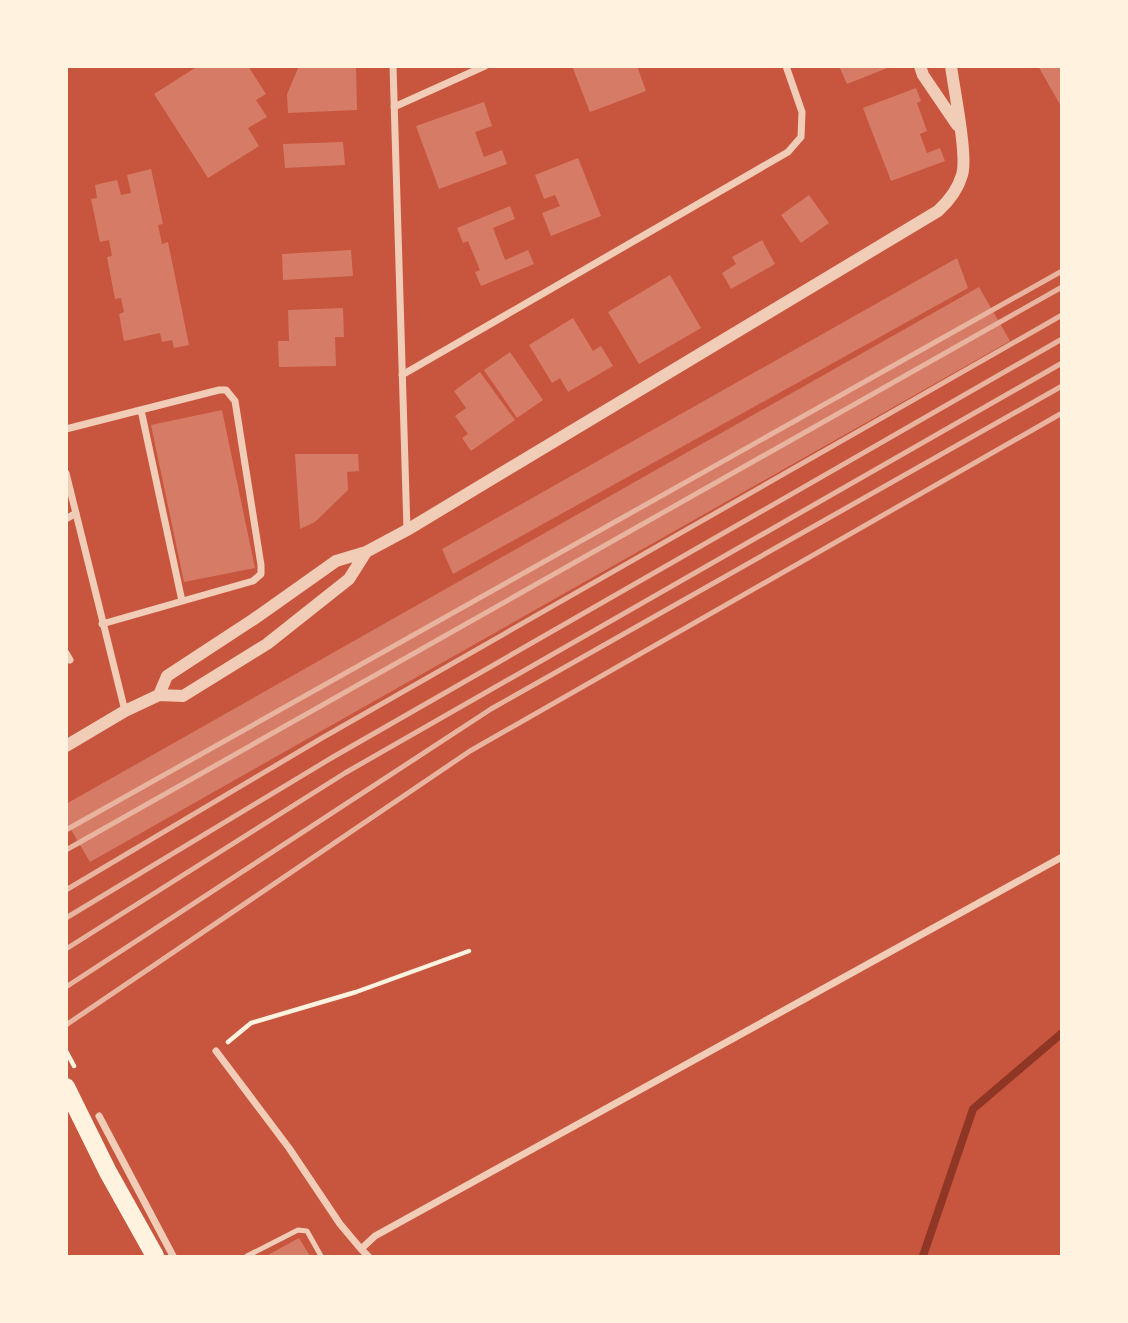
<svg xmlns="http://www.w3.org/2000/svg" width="1128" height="1323" font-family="'PT Serif',serif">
<rect width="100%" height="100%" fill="#c8553d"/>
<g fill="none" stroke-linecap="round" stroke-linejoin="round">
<path stroke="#8f3625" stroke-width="8" d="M923,1256L973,1109L1062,1033"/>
</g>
<path fill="#d67c66" d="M198,66H248L266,94L256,100L267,117L248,128L259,146L208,178L154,94Z
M299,66H356L357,110L288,113L287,94Z
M572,66H637L646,91L590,112Z
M839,66H890V67L847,84Z
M1038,66H1062V108Z
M916,88L921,101L917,103L927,131L920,134L927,153L940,148L945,161L891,181L863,108Z
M484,102L492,126L475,132L484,157L502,150L507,164L439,189L416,126Z
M343,142L345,165L285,168L283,144Z
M578,158L601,216L551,236L542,213L560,206L555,195L544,199L535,175Z
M151,169L163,224L158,225L162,244L168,242L189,345L174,348L172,340L162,342L160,333L124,341L119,314L124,312L121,298L115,299L107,257L112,256L109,240L100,242L91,199L97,198L95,185L117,180L121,195L131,193L127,175Z
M809,195L829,223L801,243L781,215Z
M510,206L515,219L493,228L505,260L528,250L534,264L481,286L475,272L480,270L468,241L463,243L457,228Z
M762,240L775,264L731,289L722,273L736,264L732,257Z
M351,250L353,276L283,280L282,254Z
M957,258L968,288L453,574L442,549Z
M670,275L701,328L639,364L608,312Z
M979,287L1010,341L90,862L66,821V804Z
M343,308L344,337H335L336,366L279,367L278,341H289L288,310Z
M573,318L593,351L601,346L613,366L568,392L560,378L552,383L529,345Z
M510,352L543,400L517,418L484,370Z
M480,372L515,420L471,451L462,438L468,434L455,416L466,408L454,391Z
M222,410L255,568L184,582L151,425Z
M295,454H358L359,471L347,472L348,490L315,522L300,529Z
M299,1238L310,1256H266Z"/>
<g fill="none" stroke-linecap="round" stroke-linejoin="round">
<path stroke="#fff3e0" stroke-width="4.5" d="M228,1042L251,1023L356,992L469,951
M66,1051L74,1066"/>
<path stroke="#f1ccb7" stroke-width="5" d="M247,1256L298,1230L307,1231L321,1256"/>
<path stroke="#f1ccb7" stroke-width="7" d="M393,66L407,530
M394,107L485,66
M402,375L788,152L801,137L802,112L786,66
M141,410L182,601
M66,429L219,390H226L235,401L261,565V574L253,581L102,624
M66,473L125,711
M66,519L76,513
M66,653L70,660
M216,1051L289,1148L340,1224L361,1249
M99,1116L173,1256
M368,1256L361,1249L375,1236L1062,857"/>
<path stroke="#f1ccb7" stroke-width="12" d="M920,66L923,75L957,125
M159,695L167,676L254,619L336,561L366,552L407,530L938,211C949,201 958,189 962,175C968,156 954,90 951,66
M66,746L125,711L159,695L183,696L267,644L349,579L366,552"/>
<path stroke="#fff3e0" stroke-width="18" d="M66,1087L108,1172L155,1256"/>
<path stroke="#e9b49f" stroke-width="5" d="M66,830L1062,271
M66,850L1062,287
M66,890L322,738L1062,315
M66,918L333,757L1062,339
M66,949L345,773L1062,363
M66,987L491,709L1062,386
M66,1025L470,751L1062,413"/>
</g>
<rect width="1128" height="1323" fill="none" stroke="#fff3e0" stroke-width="136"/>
</svg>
